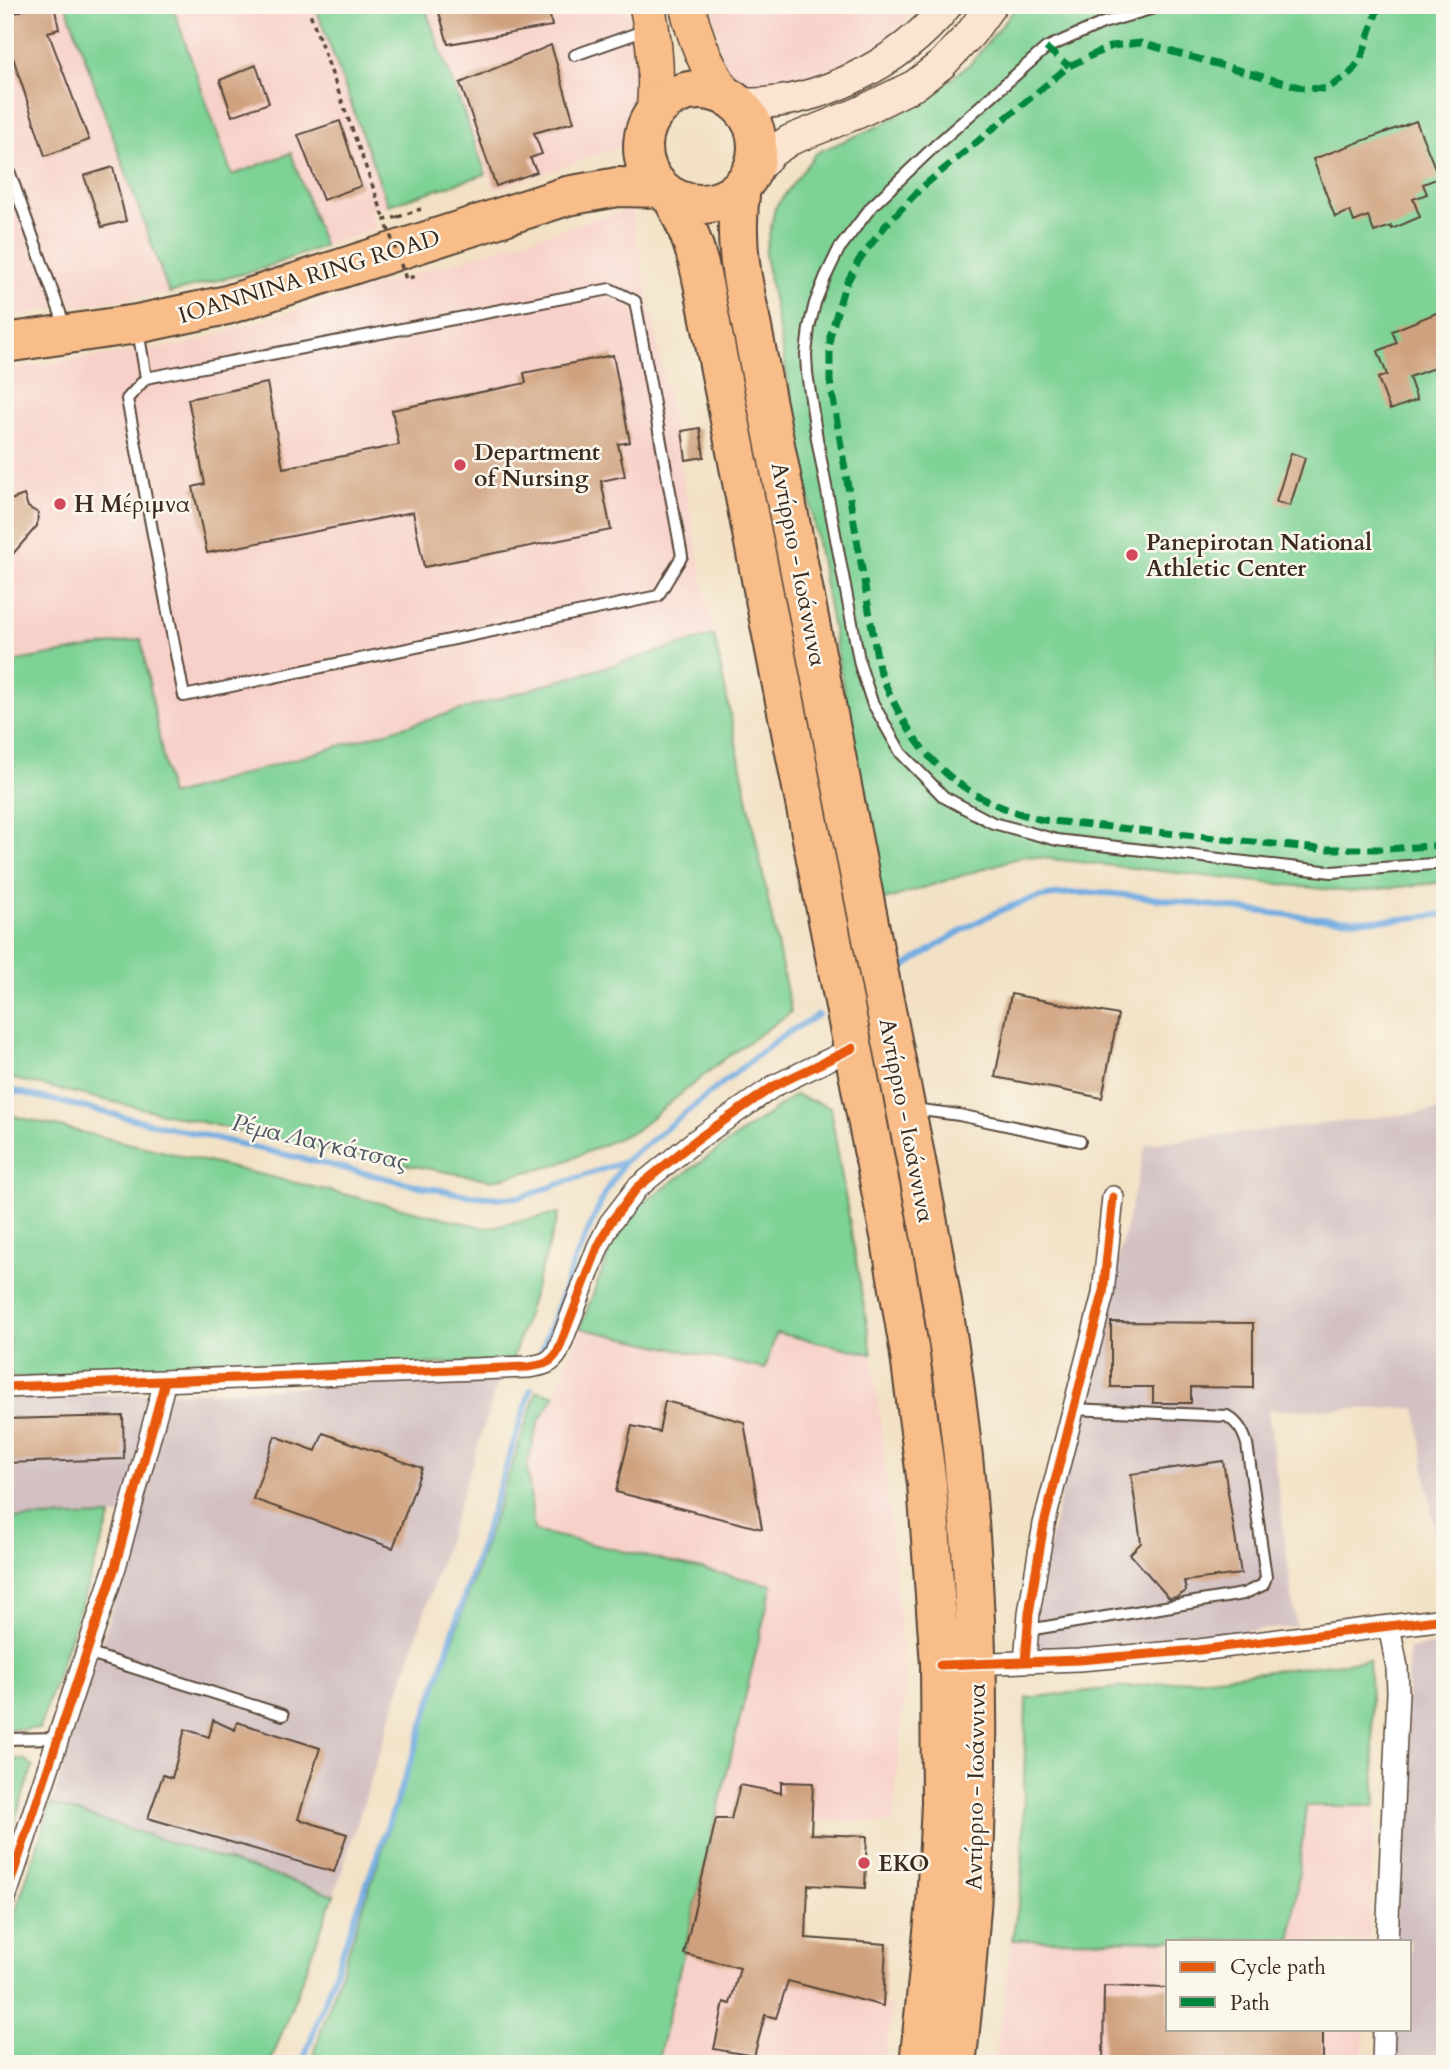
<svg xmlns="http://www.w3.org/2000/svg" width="1450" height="2069" font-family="Cardo,serif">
<rect width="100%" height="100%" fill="#fbf7ec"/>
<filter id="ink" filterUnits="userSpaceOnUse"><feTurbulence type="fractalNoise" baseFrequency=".0143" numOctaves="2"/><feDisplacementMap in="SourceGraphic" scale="14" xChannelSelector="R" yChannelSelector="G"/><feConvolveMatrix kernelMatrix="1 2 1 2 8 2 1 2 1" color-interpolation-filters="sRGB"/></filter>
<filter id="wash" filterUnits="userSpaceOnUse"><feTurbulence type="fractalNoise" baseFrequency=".00686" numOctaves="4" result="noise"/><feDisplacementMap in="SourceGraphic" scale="28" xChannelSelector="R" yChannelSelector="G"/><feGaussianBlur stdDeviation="1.57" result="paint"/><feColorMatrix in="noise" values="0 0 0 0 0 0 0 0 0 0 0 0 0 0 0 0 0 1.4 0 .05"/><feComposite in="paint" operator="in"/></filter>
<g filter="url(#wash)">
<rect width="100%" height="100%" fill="#f2e1c4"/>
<path fill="#f7d1c9" d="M5,5H66L169,293L5,316Z
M172,5H315L388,205L369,210L377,228L324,246L291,154L232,176Z
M424,5H627L648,103L637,131L618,148L494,190Z
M712,5H920L891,35L852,60L815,75L777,82L746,85L736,83L726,76Z
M631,208L714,635L170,796L141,640L5,663V369L183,345Z
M580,1328L765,1369L775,1332L872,1354L882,1432L905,1687L893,1823L812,1820L809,1881L780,1819H716L772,1585L534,1531L527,1465L539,1421L555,1395Z
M1306,1806H1376L1369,1941H1291Z
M1012,1940L1168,1941V2029H1365L1363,2064H995Z
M684,1954L892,2007L884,2064H657Z"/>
<path fill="#d2bfc1" d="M1445,1110V1603L1416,1408L1268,1410L1296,1626L1033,1655L1040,1581L1146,1144Z
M499,1379L334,1895L51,1804L141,1515L5,1519V1398L202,1392Z
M1445,1644V2064H1391L1392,2029H1410V1941H1395L1409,1649Z"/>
<path fill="#7dd295" stroke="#5c7e5a" stroke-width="2" d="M66,5H172L232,175L291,153L324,246L261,269L169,293Z
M315,5H424L486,174L388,205Z
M1018,5H1445V882L1351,892L1024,856L882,901L765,254L775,208L816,153L881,125L929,97L972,62Z
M714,635L791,1012L723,1060L635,1131L557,1165L492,1180L319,1149L5,1077V663L141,639L170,796Z
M795,1095L830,1107L872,1354L776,1333L765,1369L580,1328L612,1245L643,1203Z
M5,1114L486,1228L559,1213L512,1361L11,1378L5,1256Z
M537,1391L555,1395L539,1421L527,1465L534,1531L772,1585L657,2064H310Z
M111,1516L39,1729H5V1519Z
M1369,1660L1376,1806H1306L1291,1941L1012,1940L1022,1882L1026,1698Z
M5,1759H23L33,1766L5,1850Z
M51,1804L334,1895L270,2064H5V1943Z"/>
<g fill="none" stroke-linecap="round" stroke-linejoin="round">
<path stroke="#71abe1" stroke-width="6" d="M901,969C943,942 988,910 1037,898C1087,886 1141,897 1191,903C1250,910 1311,920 1371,920C1395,921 1420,917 1445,914
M5,1089L424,1187L467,1195L501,1198L521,1197L624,1162
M539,1358L572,1267L605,1193L624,1162L755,1057L784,1035L818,1015
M302,2064L416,1747L531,1389"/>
</g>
<g id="blocks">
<path fill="#cfa17e" d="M36,5H54L59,29L48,32L89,140L45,156L10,48L5,50V17Z
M437,5H548L552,26L448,44Z
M551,45L574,122L534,133L542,154L530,158L537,172L496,186L460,83Z
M256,65L269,103L232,116L220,80Z
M340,121L361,186L323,200L298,135Z
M1416,121L1439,178L1423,184L1427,194L1413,199L1420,217L1392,229L1391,226L1374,232L1368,216L1354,222L1350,211L1335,217L1313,159Z
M113,167L126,221L102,227L84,176Z
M1441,311L1445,322V364L1409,377L1417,400L1390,410L1378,378L1387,375L1378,351L1397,343L1392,331Z
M613,355L630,442L618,444L625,476L601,481L611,530L424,567L413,512L207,553L193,487L205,484L188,399L267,383L283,468L399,445L392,410L526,383L524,373Z
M700,428L704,457L686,460L682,431Z
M1291,453L1305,458L1290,506L1276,502Z
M24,495L28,507L38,513L37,526L5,563V502Z
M1011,994L1118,1015L1102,1098L995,1077Z
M1111,1322L1253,1323V1388L1191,1387V1403H1153V1387H1111Z
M665,1401L744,1422L762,1529L616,1492L632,1426L659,1432Z
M123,1416L124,1459L5,1463V1419Z
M323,1433L422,1468L393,1548L253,1499L275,1436L316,1451Z
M1223,1461L1241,1574L1184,1581L1186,1591L1177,1597L1169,1598L1130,1554L1141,1543L1131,1474Z
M213,1720L235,1730L237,1722L320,1748L298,1819L347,1834L334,1872L148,1818L163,1775L172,1778L185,1729L209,1737Z
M781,1782L813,1783L811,1834L867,1836L865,1888L808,1885L806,1938L886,1944L883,2006L788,1981L776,2018L765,2015L754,2056L714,2049L724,2002L730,2004L740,1968L684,1954L716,1819H731L740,1785L781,1793Z
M1104,1986L1168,1988V2029H1323V2064H1103Z"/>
</g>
</g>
<g filter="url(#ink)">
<use href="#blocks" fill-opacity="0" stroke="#564537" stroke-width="2"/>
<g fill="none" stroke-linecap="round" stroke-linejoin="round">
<g stroke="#564537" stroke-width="14">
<path id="lane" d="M1164,5L1103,23L1046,48L935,146L872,206L839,249L825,278L815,303L809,328L806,354L807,373L817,439L860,665L872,702L901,753L944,797L993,823L1057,840L1332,872L1445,863
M575,55L646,30
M5,160L66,329
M138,330L146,378L127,399L184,696L658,596L682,556L635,301L610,289L146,378
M914,1109L959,1115L1080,1141
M1028,1630L1243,1594L1263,1585L1266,1577L1247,1444C1243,1431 1238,1423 1227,1416L1072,1409
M87,1653L283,1715
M5,1739L58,1738"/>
</g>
<g stroke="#564537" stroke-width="24">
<path id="street" d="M5,1387L528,1367C542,1365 551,1364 558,1351L598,1247L610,1223L637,1188L696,1140L774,1086L853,1048
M1025,1662L1029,1613L1044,1524L1103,1294L1113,1197
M966,1664L1079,1660L1199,1650L1445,1619
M5,1898L115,1567L165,1381
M1387,1941L1398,1692L1397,1667L1389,1626
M1383,2064L1384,2029"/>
</g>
<g stroke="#564537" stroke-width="33">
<path id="secondary" d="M738,103C813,108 901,64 947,5
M751,175L772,152L790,140L858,113L915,85L942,64L971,33L991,5"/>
</g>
<g stroke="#564537" stroke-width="38">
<path id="primary" d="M647,5C655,42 658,75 654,113
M687,5C695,39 706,66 725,95"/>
</g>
<g stroke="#564537" stroke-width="42">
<path id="highway" d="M643 147a57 57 0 1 1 114 0a57 57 0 1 1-114 0Z
M741,187C736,218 737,246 742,277C787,506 832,735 877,964C903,1100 934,1237 953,1375C985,1606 985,1832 956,2064
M672,197C688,225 697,252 703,283L891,1241L909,1348L927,1484L940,1665L941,1803L936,1904L919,2064
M5,343L137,324L227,305L567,196L618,187L660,188"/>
</g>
<path stroke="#564537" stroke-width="3.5" stroke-dasharray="5 5" stroke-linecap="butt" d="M307,5L385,220
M398,217L421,209"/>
<use href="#lane" stroke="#fff" stroke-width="10"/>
<use href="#street" stroke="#fff" stroke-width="21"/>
<use href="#secondary" stroke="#fce5d0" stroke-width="30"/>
<use href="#primary" stroke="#f8bd89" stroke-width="35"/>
<use href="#highway" stroke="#f8bd89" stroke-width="38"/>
<path stroke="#564537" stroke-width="3.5" stroke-dasharray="5 5" stroke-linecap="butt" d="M398,217L385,220L406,279L418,275"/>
<path stroke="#00873e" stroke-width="7" stroke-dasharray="14 7" stroke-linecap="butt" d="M1379,5L1361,59L1349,75L1326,89L1303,88L1141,43L1112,46L1069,66L921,188L885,226L859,260L844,288L830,337V381L879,669C912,752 954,799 1043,820L1320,849H1386L1445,845
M1046,48L1069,66"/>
<g stroke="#fbf7ec" stroke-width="13">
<path id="cycleway" d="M5,1387L528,1367C542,1365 551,1364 558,1351L598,1247L610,1223L637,1188L696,1140L774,1086L853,1048
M1025,1662L1029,1613L1044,1524L1103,1294L1113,1197
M940,1665L1079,1660L1199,1650L1445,1619
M5,1898L115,1567L165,1381"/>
</g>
<use href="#cycleway" stroke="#e8590c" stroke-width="9"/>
</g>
</g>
<g fill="#d1495b" stroke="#fbf7ec" stroke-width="2.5">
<circle cx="460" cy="465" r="7"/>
<circle cx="60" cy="504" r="7"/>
<circle cx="1132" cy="555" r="7"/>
<circle cx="864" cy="1863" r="7"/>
</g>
<g text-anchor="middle" stroke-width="5" stroke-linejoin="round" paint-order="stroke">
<g font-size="23" fill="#3b2a1e" stroke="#fbf7ec">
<text transform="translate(309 276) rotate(-17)" y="8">IOANNINA RING ROAD</text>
<text transform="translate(799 564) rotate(79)" y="8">Αντίρριο - Ιωάννινα</text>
<text transform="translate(907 1120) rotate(79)" y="8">Αντίρριο - Ιωάννινα</text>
<text transform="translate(975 1787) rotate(-89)" y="8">Αντίρριο - Ιωάννινα</text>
</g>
<g font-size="23" font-weight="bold" fill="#3b2a1e" stroke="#fbf7ec" text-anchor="start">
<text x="474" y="460">Department<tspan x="474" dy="26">of Nursing</tspan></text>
<text x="74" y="512">Η Μέριμνα</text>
<text x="1146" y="550">Panepirotan National<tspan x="1146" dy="26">Athletic Center</tspan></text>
<text x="878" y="1871">EKO</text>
</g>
<g font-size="24" font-style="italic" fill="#4e5762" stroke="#fbf7ec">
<text transform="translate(320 1142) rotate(13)" y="8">Ρέμα Λαγκάτσας</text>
</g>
</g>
<rect width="1450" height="2069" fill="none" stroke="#fbf7ec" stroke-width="28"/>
<rect x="1166" y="1940" width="245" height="91" fill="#fbf7ec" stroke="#aea59a" stroke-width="2"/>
<rect x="1180" y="1962" width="35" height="10" fill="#e8590c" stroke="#aea59a" stroke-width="2"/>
<text x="1230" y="1974" font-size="21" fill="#3b2a1e">Cycle path</text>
<rect x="1180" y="1997" width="35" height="10" fill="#00873e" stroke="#aea59a" stroke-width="2"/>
<text x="1230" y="2010" font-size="21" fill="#3b2a1e">Path</text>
</svg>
